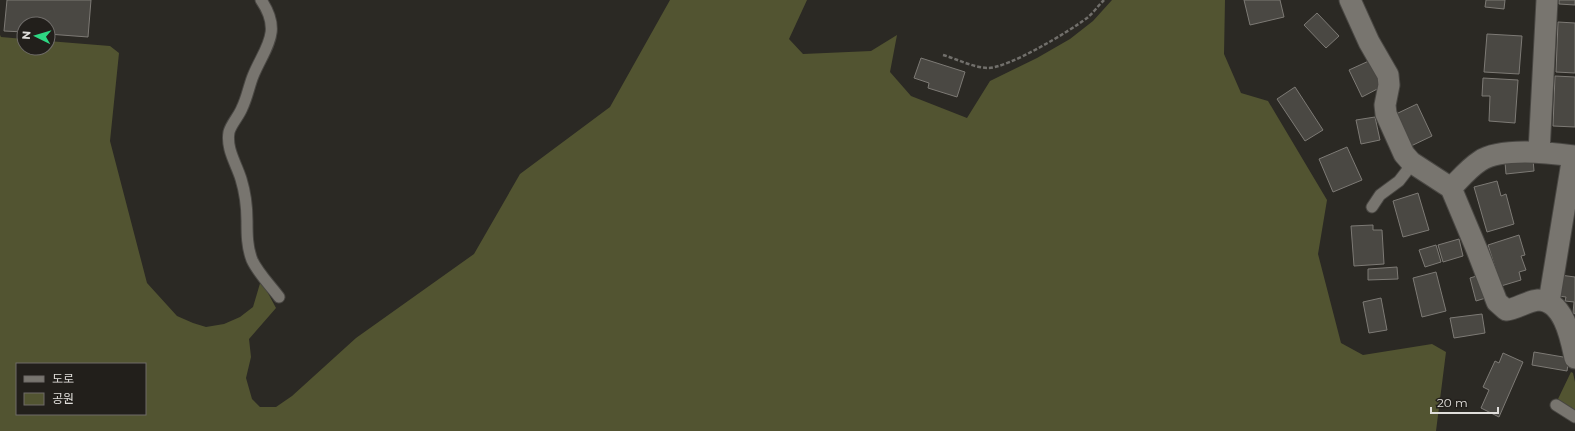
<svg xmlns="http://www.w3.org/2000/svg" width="1575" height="431" font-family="Montserrat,'Noto Sans KR',sans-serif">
<rect width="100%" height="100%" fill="#2b2924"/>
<path fill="#525431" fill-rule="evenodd" d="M670,0H807L789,39L803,54L871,51L897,35L890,72L911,96L967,118L990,81L1037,58L1070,39L1093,21L1112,0H1225L1224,54L1241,93L1268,101L1327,200L1318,254L1341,343L1363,355L1432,344L1446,352L1436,431H0V35L1,37L24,39V48H48V41L110,46L119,53L110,141L147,283L177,316L193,323L206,327L224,324L240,317L253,307L261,280L276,308L249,339L251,357L246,378L252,399L260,407H276L292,396L356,338L474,254L520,174L610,107ZM17,364H145V414H17Z
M1571,372L1573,373L1575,382V410L1558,399Z"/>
<path fill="#4a4843" stroke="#7d7a75" d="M7,0H91L88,37L48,34V24H24V32L4,31Z
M1244,0H1280L1284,17L1250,25Z
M1486,0H1505L1504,9L1485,7Z
M1559,0H1575V5L1559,4Z
M1317,13L1339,36L1326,48L1304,25Z
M1558,22L1575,23V73L1556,72Z
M1487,34L1522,36L1519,74L1484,72Z
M921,58L965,72L957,97L928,88L929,83L914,78Z
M1371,60L1383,86L1362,97L1349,70Z
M1555,76L1575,77V127L1553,126Z
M1483,78L1518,80L1515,123L1489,121L1490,96H1482Z
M1295,87L1323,130L1305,141L1277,99Z
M1417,104L1432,136L1411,146L1396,114Z
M1375,117L1380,140L1361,144L1356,120Z
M1347,147L1362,180L1333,192L1319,159Z
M1533,159L1534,171L1506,174L1505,162Z
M1497,181L1501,196L1506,194L1514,224L1487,232L1474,187Z
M1418,193L1429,230L1403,237L1393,201Z
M1373,225V230H1382L1384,264L1354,266L1351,226Z
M1519,235L1525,255L1521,256L1526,270L1519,272L1521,280L1501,286L1488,245Z
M1459,239L1463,256L1443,262L1438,245Z
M1436,245L1441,262L1425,267L1419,250Z
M1397,267L1398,279L1368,280V269Z
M1436,272L1446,311L1422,317L1413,278Z
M1483,274L1489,297L1476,301L1470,278Z
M1560,275L1575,277V314L1573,313L1574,302L1565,301L1566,297L1558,296Z
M1381,298L1387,330L1369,333L1363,302Z
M1482,314L1485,333L1454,338L1450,318Z
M1534,352L1569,358L1567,371L1532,365Z
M1503,353L1523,362L1499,417L1481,408L1489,390L1483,387L1495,361L1499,363Z"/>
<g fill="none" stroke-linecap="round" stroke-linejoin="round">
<g stroke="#494743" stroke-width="13">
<path id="lane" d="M261,0C283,32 265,47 253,76C249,86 247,98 242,108C239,116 231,124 229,132C226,149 236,163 241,179C245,192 247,207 247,221C247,234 247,247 252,260C258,273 270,285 279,297
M1372,207L1380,195L1399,181L1406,172L1411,162
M1556,405L1575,417"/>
</g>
<g stroke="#494743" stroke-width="23">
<path id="street" d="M1350,0L1369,42L1388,75L1389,85L1385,105L1386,114L1404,154L1411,162L1451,188L1477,250L1497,302L1506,310C1517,309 1527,301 1538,300C1564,300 1571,339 1575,358
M1539,152L1547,0
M1451,188C1460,179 1469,168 1480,161C1501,147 1550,153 1575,156
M1549,302L1573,156"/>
</g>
<path stroke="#716f6b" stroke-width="2.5" stroke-dasharray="4 2" stroke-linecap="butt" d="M943,55C957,59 972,67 987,68C1007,69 1070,31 1087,18C1093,13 1098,6 1104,0"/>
<use href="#lane" stroke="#78756f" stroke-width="11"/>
<use href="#street" stroke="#78756f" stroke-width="21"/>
</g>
<rect x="16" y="363" width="130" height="52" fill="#221f1b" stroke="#6e6b68"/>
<rect x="24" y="376" width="20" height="6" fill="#78756f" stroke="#6e6b68"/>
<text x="52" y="383" font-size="12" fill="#e0dedb">도로</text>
<rect x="24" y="393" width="20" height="12" fill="#525431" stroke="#6e6b68"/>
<text x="52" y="403" font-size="12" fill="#e0dedb">공원</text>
<g transform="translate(36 36) rotate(275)"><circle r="19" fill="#221f1b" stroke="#6e6b68"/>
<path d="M0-3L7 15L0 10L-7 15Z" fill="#2ed883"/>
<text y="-6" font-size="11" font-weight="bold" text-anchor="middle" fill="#e0dedb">N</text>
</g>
<path d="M1431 407v6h67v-6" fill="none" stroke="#e0dedb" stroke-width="2"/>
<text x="1437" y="407" font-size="12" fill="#e0dedb" stroke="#221f1b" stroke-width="3" paint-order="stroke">20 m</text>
</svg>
